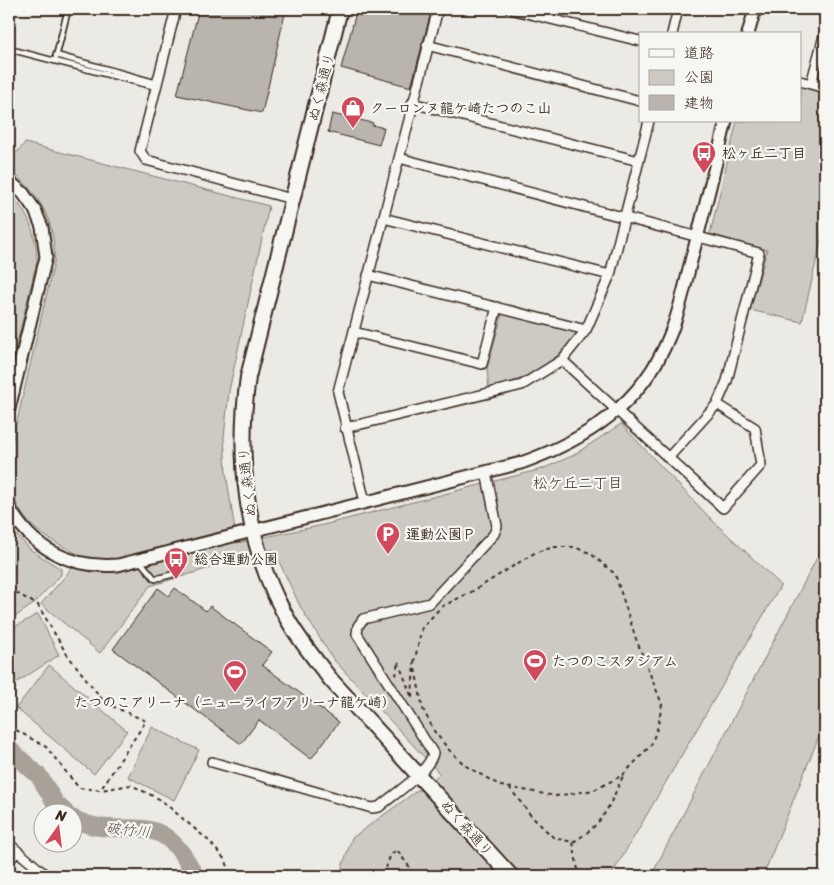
<svg xmlns="http://www.w3.org/2000/svg" width="834" height="885" font-family="Sriracha,'Klee One',sans-serif">
<rect width="100%" height="100%" fill="#ebeae5"/>
<filter id="ink" filterUnits="userSpaceOnUse"><feTurbulence type="fractalNoise" baseFrequency=".02" numOctaves="2"/><feDisplacementMap in="SourceGraphic" scale="10" xChannelSelector="R" yChannelSelector="G"/><feConvolveMatrix kernelMatrix="1 2 1 2 8 2 1 2 1" color-interpolation-filters="sRGB"/></filter>
<g filter="url(#ink)">
<path fill="#cdcac4" stroke="#847a71" d="M800,87L825,93V224L802,322L750,310L767,250L710,234L737,121H800Z
M25,143L269,206L229,391L224,437L226,473L237,543L323,525L542,469L572,456L621,424L711,519L781,585L611,876H339L352,838L440,774L333,659L301,608L273,549L150,586L100,653L41,604L68,573L78,554C28,530 9,513 9,455L54,263C57,225 40,192 9,170V161Z
M9,193C29,213 36,233 37,261L9,376Z
M502,314L579,333C551,365 530,378 489,389L487,369Z
M825,516V721L763,876H651L819,554Z
M9,527L31,550L61,569V575L32,605L9,621Z
M38,614L59,655L16,683L9,670V630Z
M49,665L127,731L94,774L16,708Z
M152,727L199,750L174,800L128,777Z"/>
<g fill="none" stroke-linecap="round" stroke-linejoin="round">
<path stroke="#a8a198" stroke-width="18" d="M9,749L39,776L56,804L65,812
M72,818C126,846 158,799 195,876"/>
</g>
<path fill="#bab4ae" stroke="#3b2a1e" d="M199,9H286L262,113L177,95Z
M357,9H418L431,12L411,87L341,68Z
M332,114L373,123L372,125L384,128L379,145L328,132Z
M158,588L169,596L175,588L206,611L210,606L272,652L262,665L339,722L311,759L259,720L241,744L113,649Z"/>
<g fill="none" stroke-linecap="round" stroke-linejoin="round">
<g stroke="#3b2a1e" stroke-width="8">
<path id="service" d="M9,49L55,61L68,9
M56,55L157,83
M55,61L156,87
M140,561L155,579L174,574L179,551"/>
</g>
<g stroke="#3b2a1e" stroke-width="12">
<path id="minor" d="M176,9L140,151L146,160L292,199
M510,9L640,41
M672,34L678,9
M427,45L640,101
M800,81L825,88
M811,84L825,32
M412,103L639,161
M399,158L759,253L727,381L717,404L755,428L761,465L723,508L562,360
M383,218L610,275
M368,275L586,330
M354,332L482,364L497,307
M345,428L522,385L562,360L586,330L610,275L649,121
M668,458L717,404
M365,502L338,392L438,9
M212,762L372,808L379,807C393,795 430,771 433,753L357,634L358,626L363,619L430,603L494,534L497,526L486,472
M9,844L47,876
M9,861L17,851"/>
</g>
<g stroke="#3b2a1e" stroke-width="15">
<path id="tertiary" d="M748,34L755,9
M9,181L23,193L35,210L42,227L46,257L9,409
M9,507C31,548 71,569 118,565L521,463C586,440 642,404 669,337C680,312 685,284 692,257C704,212 715,167 726,121"/>
</g>
<g stroke="#3b2a1e" stroke-width="18">
<path id="secondary" d="M340,9L248,377C237,456 245,540 283,611C296,636 314,658 331,680L511,876"/>
</g>
<path stroke="#3b2a1e" stroke-width="2" stroke-dasharray="4 4" stroke-linecap="butt" d="M9,589L38,605L66,653L105,703L146,721L101,789
M396,676L398,661L412,698L414,663L423,709L434,731L450,751L466,766L501,786L556,796L594,790L623,775L651,745L658,726L662,704L636,639L615,574L590,553L574,547H555L536,552L473,591L441,607L422,628L414,663
M9,726L46,747L79,788L101,790L131,785L161,800L209,841L226,861L231,876
M509,787L532,817L554,838L573,842L579,876
M573,842C604,824 608,808 623,776
M383,876L391,854L397,850L416,876"/>
<use href="#service" stroke="#f6f6f2" stroke-width="4.5"/>
<use href="#minor" stroke="#f6f6f2" stroke-width="9"/>
<use href="#tertiary" stroke="#f6f6f2" stroke-width="11"/>
<use href="#secondary" stroke="#f6f6f2" stroke-width="14"/>
</g>
</g>
<defs>
<g id="shop-pin" transform="scale(1.25)"><path d="M0 17L-7.5 6A9.5 9.5 0 1 1 7.5 6Z" fill="#d1495b" stroke="#f6f6f2"/><path d="M-5-2.5h2.3a2.7 3.5 0 0 1 5.4 0H5L5.5 6h-11ZM-1.5-2.5h3a1.5 2.3 0 0 0-3 0Z" fill="#fff"/></g>
<g id="bus-pin" transform="scale(1.25)"><path d="M0 17L-7.5 6A9.5 9.5 0 1 1 7.5 6Z" fill="#d1495b" stroke="#f6f6f2"/><path d="M-5-6H5V4H4V6H2V4H-2V6H-4V4H-5ZM-3.5-4V0h7V-4ZM-3.5 1.2v1.5H-2V1.2ZM2 1.2v1.5H3.5V1.2Z" fill="#fff"/></g>
<g id="parking-pin" transform="scale(1.25)"><path d="M0 17L-7.5 6A9.5 9.5 0 1 1 7.5 6Z" fill="#d1495b" stroke="#f6f6f2"/><path d="M-3.5-5.5H1a3.5 3.5 0 0 1 0 7H-1V5.5H-3.5ZM-1-3.4V-.6H.8a1.4 1.4 0 0 0 0-2.8Z" fill="#fff"/></g>
<g id="stadium-pin" transform="scale(1.25)"><path d="M0 17L-7.5 6A9.5 9.5 0 1 1 7.5 6Z" fill="#d1495b" stroke="#f6f6f2"/><path d="M0-5a6.5 5 0 1 0 0 10a6.5 5 0 1 0 0-10ZM-3.5-1.8h7v3.6h-7Z" fill="#fff"/></g>
</defs>
<g fill-rule="evenodd">
<use href="#shop-pin" x="353" y="108"/>
<use href="#bus-pin" x="704" y="153"/>
<use href="#parking-pin" x="388" y="534"/>
<use href="#bus-pin" x="176" y="559"/>
<use href="#stadium-pin" x="535" y="661"/>
<use href="#stadium-pin" x="235" y="672"/>
</g>
<g text-anchor="middle" stroke-width="4.5" stroke-linejoin="round" paint-order="stroke">
<g font-size="14" fill="#3b2a1e" stroke="#f6f6f2">
<text transform="translate(321 87) rotate(-76)" y="5">ぬく森通り</text>
<text transform="translate(247 482) rotate(-97)" y="5">ぬく森通り</text>
<text transform="translate(467 828) rotate(48)" y="5">ぬく森通り</text>
</g>
<g font-size="14" font-weight="bold" fill="#3b2a1e" stroke="#f6f6f2" text-anchor="start">
<text x="370" y="113">クーロンヌ龍ケ崎たつのこ山</text>
<text x="722" y="158">松ヶ丘二丁目</text>
<text x="406" y="539">運動公園Ｐ</text>
<text x="194" y="564">総合運動公園</text>
<text x="552" y="666">たつのこスタジアム</text>
<text x="235" y="707" text-anchor="middle">たつのこアリーナ（ニューライフアリーナ龍ケ崎）</text>
</g>
<g font-size="15" fill="#3b2a1e" stroke="#f6f6f2">
<text x="578" y="488">松ケ丘二丁目</text>
</g>
<g font-size="15" font-style="italic" fill="#615449" stroke="#f6f6f2">
<text transform="translate(128 830) rotate(6)" y="5">破竹川</text>
</g>
</g>
<rect width="834" height="885" fill="none" stroke="#f6f6f2" stroke-width="30"/>
<rect x="15" y="15" width="804" height="855" fill="none" stroke="#3b2a1e" stroke-width="2" filter="url(#ink)"/>
<rect x="639" y="32" width="162" height="90" fill="#f6f6f2" stroke="#aba49d"/>
<rect x="649" y="49" width="25" height="8" fill="#f6f6f2" stroke="#aba49d"/>
<text x="684" y="58" font-size="15" fill="#3b2a1e">道路</text>
<rect x="649" y="70" width="25" height="15" fill="#cdcac4" stroke="#aba49d"/>
<text x="684" y="82" font-size="15" fill="#3b2a1e">公園</text>
<rect x="649" y="95" width="25" height="15" fill="#bab4ae" stroke="#aba49d"/>
<text x="684" y="108" font-size="15" fill="#3b2a1e">建物</text>
<g transform="translate(58 828) rotate(14)"><circle r="24" fill="#f6f6f2" stroke="#aba49d"/>
<path d="M0-4L9 19L0 12L-9 19Z" fill="#d1495b"/>
<text y="-8" font-size="14" font-weight="bold" text-anchor="middle" fill="#3b2a1e">N</text>
</g>
</svg>
